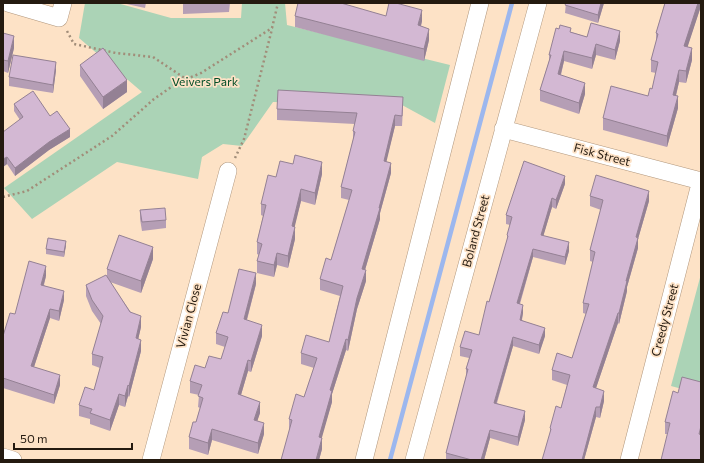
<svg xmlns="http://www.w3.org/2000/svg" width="704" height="463" font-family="Commissioner,sans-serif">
<rect width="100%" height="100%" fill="#fde2c6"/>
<path fill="#abd3b6" d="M85,3H117L171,18H241L242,3H285L287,25L450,65L435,123L402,105L273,102L242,146L223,144L202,157L198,179L117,162L32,219L4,188L142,92L79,38Z
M701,274V394L671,386Z"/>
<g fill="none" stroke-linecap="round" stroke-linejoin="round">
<path stroke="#9cb7ee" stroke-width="4.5" d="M390,460L512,3"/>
<g stroke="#b1977d" stroke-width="18">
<path id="minor" d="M8,3L59,18L63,3
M503,129L701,181
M3,457L13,460
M151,460L228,171
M364,460L480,3
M414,460L538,3
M629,460L701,180"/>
</g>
<path stroke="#a18d79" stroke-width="2.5" stroke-dasharray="2 3" stroke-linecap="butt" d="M67,31L74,44L116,53L153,57L186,79
M235,158L244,139L272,29
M3,197L27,191L112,136L154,99L177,83L201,73L272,28L278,3"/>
<use href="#minor" stroke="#fff" stroke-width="17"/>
</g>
<path fill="#b59eb5" d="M122,3H146L145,8Z
M183,3H230L229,12L183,14Z
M566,3H604L598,23L565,13Z
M665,3H701V9H700L687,47L692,60L686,83L679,82L676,96L678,108L667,147L603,130V118L648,96L652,89L656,73L651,72V60L656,43V33Z
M295,16H386L422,21L421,26L429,40L424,61L295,27Z
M571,32L587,37L620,41L615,60L596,55L592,69L564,61L561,75L585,94L579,114L540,101V90L549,61V55Z
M3,33L14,48L8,73L3,71Z
M80,65L127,92L103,109L80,76Z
M56,70L53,93L9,86V77Z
M14,104L50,116L70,137L49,150L15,176L7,164L3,167L20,120L14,111Z
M403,108L402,126H395L386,161L391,173L380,213V219L365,270L366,281L357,309L348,351L346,350L332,394V402L321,438L322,449L319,460H281L290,430H289V419L304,397L314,368L301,364V353L329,342L340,296L320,290V279L331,260L349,200L341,198V187L353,140V131L355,124L277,120V109Z
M322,174L315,205L301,201L294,227L295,239L288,268L277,265L274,277L257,273V261L259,255L257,254V242L263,216L261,215V204L276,177Z
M565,184L556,209L552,207L543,236L569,251L565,265L533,257L520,304L523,313L522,320L545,336L539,354L513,346L497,403L525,420L518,446L490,438L484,460H446V453L466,377V369L469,358L460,356V347L479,335L507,241V235L510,225L506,224V215Z
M590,196L649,201L638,239V248L627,287V291L619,324L618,323L596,388L604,401L600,418L596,417L584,460H542L550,435V428L561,408L567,385L552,380V370L572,358L586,314L583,313V303L593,262L590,261V250L601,210L590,206Z
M140,210L166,220V228L142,231L140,219Z
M66,245L64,257L46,254V249Z
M153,259L141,293L110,282L141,327L138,339L141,351L129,397L128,396L125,407L119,405L110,431L90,424V419L79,416V405L94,390L100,368L92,365V354L101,324L92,311L86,296V285L107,277V269Z
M46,276L44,285L64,300L59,321L50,318L34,367L60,385L54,404L3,388V336L15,314Z
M256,284L247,320L262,336L251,372L248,371L241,395L260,413L257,421L264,434L258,454L212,440L208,455L189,449V437L196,422L200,408L198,407L199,395L190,393V381L205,368L221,359L225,347L216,344V333L228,313Z
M678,393L667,434H665V422Z"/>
<path fill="#948194" d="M601,3H604L598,23V15Z
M698,3H700V9L684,58V46Z
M422,10V21L418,37V25Z
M429,29V40L424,61V49Z
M620,31V41L615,60V50Z
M14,36V48L8,73V61Z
M596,44V55L592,69V58Z
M692,48V60L686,83V71Z
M564,51V61L558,85V74Z
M56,62V70L53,93V85Z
M679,70V82L673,107V95Z
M127,80V92L103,109V97Z
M585,83V94L579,114V103Z
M678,96V108L667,147V136Z
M395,115V126L384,172V161Z
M70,129V137L49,150L15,176V168L49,142Z
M7,157V164L3,167V159Z
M322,162V174L315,205V193Z
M391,163V173L380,213V219L362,280V269Z
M565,176V184L556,209V200Z
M301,189V201L292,238V226Z
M649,191V201L638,239V248L627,287V291L619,324V313L626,281L636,237Z
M552,198V207L541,244V235Z
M295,227V239L288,268V256Z
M66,241V245L64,257V252Z
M569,242V251L565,265V257Z
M153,247V259L141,293V281Z
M533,249V257L517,312V303Z
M277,253V265L274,277V265Z
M46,266V276L41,294V285Z
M366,270V281L357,309L348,351V340L357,298Z
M256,273V284L244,330V319Z
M64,291V300L59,321V311Z
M523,305V313L520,328V320Z
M50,309V318L31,376V366Z
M618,313V323L593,397V387Z
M141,316V327L136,349V338Z
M262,325V336L251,372V361Z
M545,328V336L539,354V345Z
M513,337V346L494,411V403Z
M346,339V350L332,394V402L319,448V437L330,390Z
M141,340V351L129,397V386Z
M248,360V371L238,405V394Z
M60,375V385L54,404V395Z
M128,385V396L125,407V396Z
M604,391V401L600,418V407Z
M119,394V405L110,431V420Z
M260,402V413L254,431V420Z
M596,407V417L584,460H582Z
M525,411V420L518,446V437Z
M264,423V434L258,454V443Z
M701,426V437L699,434Z
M212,429V440L208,455V443Z
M490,430V438L484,460H481Z
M322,438V449L319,460H316Z"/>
<path fill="#d3b8d3" stroke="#948194" d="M298,3H341L386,16L389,3H396L422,10L418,25L429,29L424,49L295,16Z
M566,3H601L598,15L565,5Z
M665,3H698L684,46L692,48L686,71L679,70L673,95L678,96L667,136L603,118L611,86L648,96L650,88L652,89L658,62L651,60L658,34L656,33Z
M591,23L620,31L615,50L596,44L592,58L564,51L558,74L585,83L579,103L540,90L551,55H549L556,28L559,29L560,25L571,28L570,32L587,37Z
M3,33L14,36L8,61L3,60Z
M103,48L127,80L103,97L80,65Z
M13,55L56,62L53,85L9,77Z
M278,90L403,97L402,116L395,115L384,161L391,163L379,208H380L362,269L366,270L357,298L348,340L346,339L330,390L332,391L319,437L322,438L316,460H281L292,420L289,419L296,394L304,397L317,358L301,353L306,335L329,342L343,286L320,279L326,258L331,260L352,190L341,187L355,132L353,131L357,113L277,109Z
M33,91L50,116L57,111L70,129L49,142L15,168L7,157L3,159V132L23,117L14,104Z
M295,155L322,162L315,193L301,189L292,226L295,227L288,256L277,253L274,265L257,261L262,244L257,242L266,205L261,204L268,175L276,177L280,161L293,164Z
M524,161L565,176L556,200L552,198L541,235L569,242L565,257L533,249L517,303L523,305L520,320L545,328L539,345L513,337L494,403L525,411L518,437L490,430L481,460H472L446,453L468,369H466L472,350L460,347L465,331L479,335L487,301L489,302L508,236L507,235L512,217L506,215Z
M596,175L649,191L636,237L638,238L626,281H627L619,313H618L593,387L604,391L600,407H596L582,460H542L551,429L550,428L556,406L561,408L570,375L552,370L557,353L572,358L589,304L583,303L595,252L590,250L603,200L590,196Z
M165,208L166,220L142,222L140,210Z
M119,235L153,247L141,281L107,269Z
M48,238L66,241L64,252L46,249Z
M29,261L46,266L41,285L64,291L59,311L50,309L31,366L60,375L54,395L3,378V336L10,313L15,314Z
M239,269L256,273L244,319L262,325L251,361L248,360L238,394L260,402L254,420L264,423L258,443L212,429L208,443L189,437L193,422H196L203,398L198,396L202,385L190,381L195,365L205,368L209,356L221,359L228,337L216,333L223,312L228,313Z
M106,275L130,312L141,316L136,338L141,340L129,386L128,385L125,396L119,394L110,420L90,413L92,409L79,405L85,387L94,390L103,357L92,354L103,316L92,300L86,285Z
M682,377L701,382V426L699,434L701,435V460H661L670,423L665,422L673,391L678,393Z"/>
<g text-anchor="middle" stroke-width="3.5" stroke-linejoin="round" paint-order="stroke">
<g font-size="12" fill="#014c26" stroke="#fde2c6">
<text x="205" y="86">Veivers Park</text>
</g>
<g font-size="12" fill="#241a10" stroke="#fde2c6">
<text transform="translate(602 155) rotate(15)" y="4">Fisk Street</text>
<text transform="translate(476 231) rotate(-75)" y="4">Boland Street</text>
<text transform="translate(189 316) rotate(-75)" y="4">Vivian Close</text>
<text transform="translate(665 320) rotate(-75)" y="4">Creedy Street</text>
</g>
</g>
<rect width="704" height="463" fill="none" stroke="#241a10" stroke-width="8"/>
<path d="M14 443v6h118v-6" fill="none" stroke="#241a10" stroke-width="2"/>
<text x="20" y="443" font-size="12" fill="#241a10" stroke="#fde2c6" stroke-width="3" paint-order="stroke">50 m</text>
</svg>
